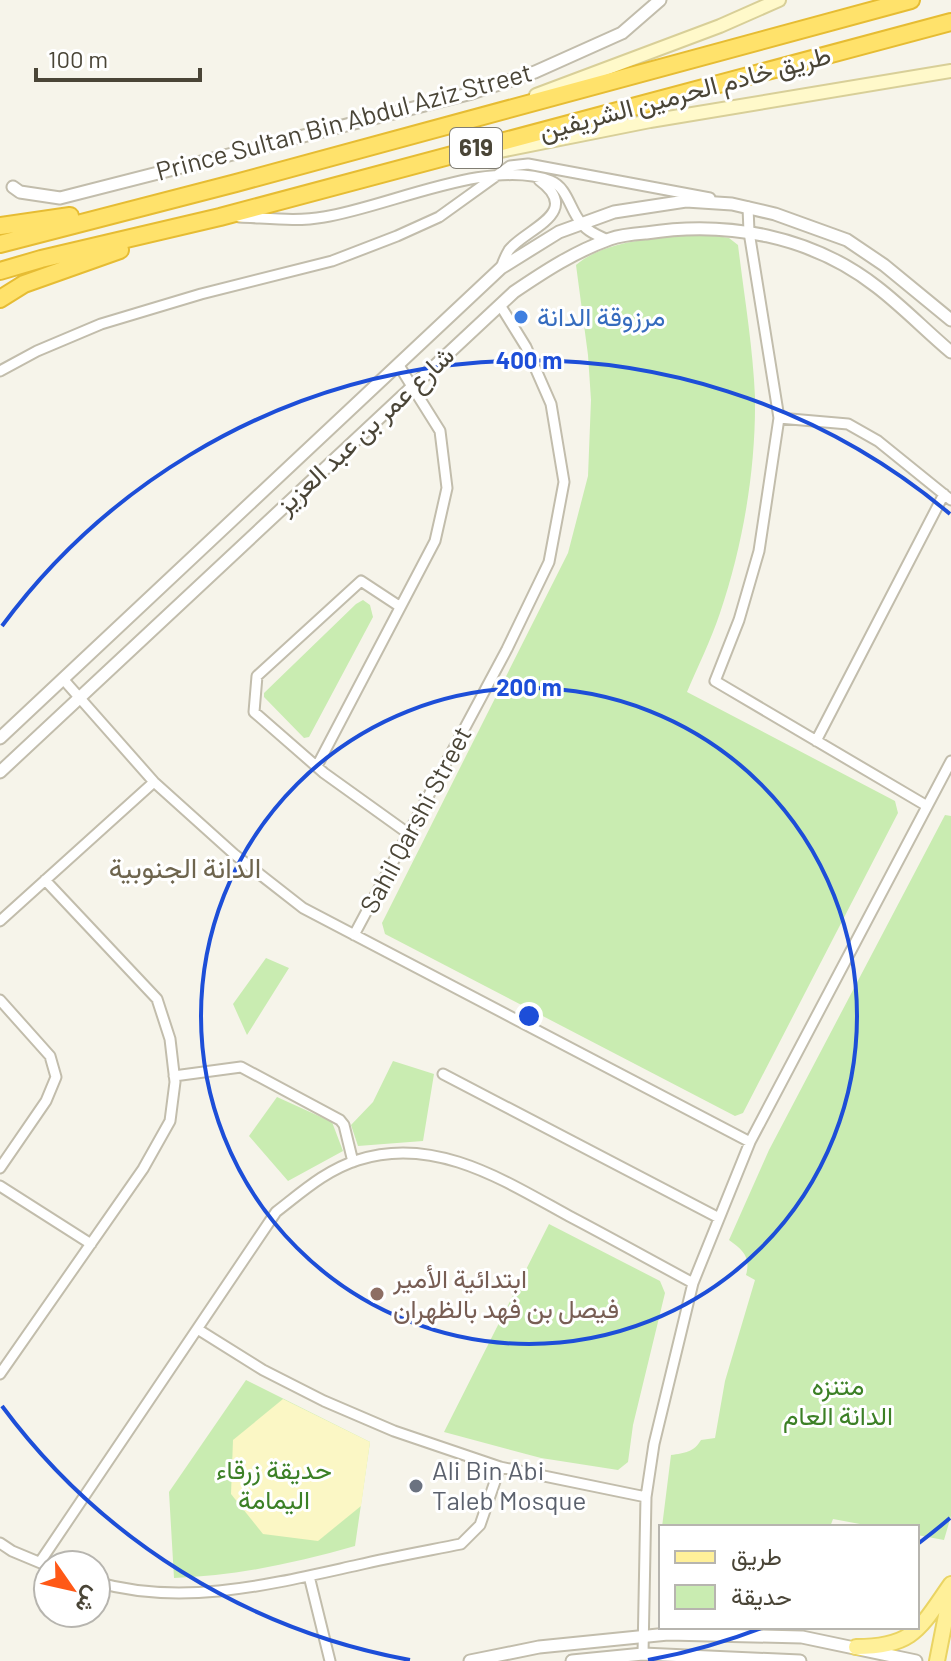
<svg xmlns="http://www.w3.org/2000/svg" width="951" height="1661" font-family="Barlow,Vazirmatn,sans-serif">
<rect width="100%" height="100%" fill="#f6f4ea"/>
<path fill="#c9ecb1" d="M711,235L729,238L738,245C744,295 753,347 755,397C756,469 743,545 720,613C711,640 698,666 687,692L895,801L898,813L743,1113L735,1116L385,934L382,923L568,553L588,476L591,400L588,355L576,265C607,238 672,236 711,235Z
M363,600L370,605L373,617L309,737L304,738L264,697V693L356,604Z
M945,815L951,816V1516L944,1540L917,1535V1527H876L833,1519L830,1527H662L671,1455C685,1453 694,1452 701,1440L715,1438L725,1381L755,1280L746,1275C751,1257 743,1250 729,1240L769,1150Z
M266,958L289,968L247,1035L233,1004Z
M393,1061L434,1074L423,1141L358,1146L351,1125L373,1102Z
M277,1097L332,1122L343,1151L288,1181L249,1136Z
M549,1224L660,1281L665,1293L633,1425L628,1462L618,1470L541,1458L444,1432Z
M246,1380L370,1442L355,1546C295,1563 236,1576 174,1578L169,1492Z"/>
<path fill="#fbf7c5" d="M283,1399L370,1442L361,1506L318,1541L263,1534L231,1494L233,1440Z"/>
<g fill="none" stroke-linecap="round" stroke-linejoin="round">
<g stroke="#c2bdac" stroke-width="13">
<path id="minor" d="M748,207L749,232L779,418L759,551L739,620L715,681L927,806
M239,217C267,218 297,222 324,217C388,207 490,157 551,181C568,188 570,211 582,224C588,232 599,236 608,240
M501,268C503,262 506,255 509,250C525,229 584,213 539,180
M0,371L37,351L101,324L201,294L332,261L397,236L439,217L510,166L528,164L710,198
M779,418L848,424L878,441L951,500
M399,606L361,581L257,676L254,712L324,773L409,834
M63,679L154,782L234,854L303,908L750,1142
M816,741L944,494
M317,766L435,541L447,488L440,431L398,364
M0,921L154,782
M354,935L507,649L549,562L564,482L551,404L526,347L500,305
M0,1000L50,1056L56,1077L46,1101L0,1168
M443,1074L719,1218
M174,1076L241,1067L340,1120L344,1125L353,1162
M0,1186L91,1244
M199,1330L263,1370L324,1401L394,1431L500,1467L646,1497
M0,1374L143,1169L170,1121L175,1082L170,1039L157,999L45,880
M0,1543L12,1551L48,1566
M40,1562L276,1212C302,1192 326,1170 358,1160C435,1135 505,1181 569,1216C611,1238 652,1261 693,1283
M309,1576L330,1661
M96,1582C183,1607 272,1584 358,1565C392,1557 426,1551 461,1544L480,1525L500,1467
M643,1654L646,1497L654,1444L693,1283L750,1142L951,761"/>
</g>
<g stroke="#c2bdac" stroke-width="15">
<path id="tertiary" d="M13,187L20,192L60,198L472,93L535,72L622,33L660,0
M0,738L501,268L559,232L614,212L686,201L732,204L775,214L847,240L884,265L951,320
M0,772L514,292C545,271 574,252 610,239C621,235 634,234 646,233C727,220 812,236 877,287C903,307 926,331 951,352
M470,1661L539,1647L668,1634L802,1637L916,1661
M572,1661L643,1654L800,1661"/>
</g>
<g stroke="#d8cf98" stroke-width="16">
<path id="secondary" d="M536,95L720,26L779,0
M480,155L650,121L951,71"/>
</g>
<g stroke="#ead463" stroke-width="18">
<path id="primary" d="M856,1647C914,1647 920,1628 951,1584
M937,1661L951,1590"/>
</g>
<g stroke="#e6bc33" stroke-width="20">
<path id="motorway" d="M0,226L70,216
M0,244L236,183L911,0
M0,271L41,259L220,217L951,22
M0,299L24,284L120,250"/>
</g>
<use href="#minor" stroke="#fff" stroke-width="9"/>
<use href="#tertiary" stroke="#fff" stroke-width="11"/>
<use href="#secondary" stroke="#fff9ca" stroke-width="12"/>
<use href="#primary" stroke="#fff099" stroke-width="14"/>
<use href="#motorway" stroke="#ffe26b" stroke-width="16"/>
</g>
<g fill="none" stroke="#1d4ed8" stroke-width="4">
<circle cx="529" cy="1016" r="328"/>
<path d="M950 1518A655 655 0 0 1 919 1543M764 1627A655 655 0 0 1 648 1660M410 1660A655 655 0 0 1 2 1406M2 626A655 655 0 0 1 950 514"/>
</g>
<circle fill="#3f7fe0" stroke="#fff" stroke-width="3" cx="521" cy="317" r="8"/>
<circle fill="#8d6e63" stroke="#fff" stroke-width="3" cx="377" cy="1294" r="8"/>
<circle fill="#6b7280" stroke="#fff" stroke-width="3" cx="416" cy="1486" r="8"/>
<g text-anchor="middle" stroke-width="6" stroke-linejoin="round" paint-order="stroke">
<rect fill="#fff" stroke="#807d73" stroke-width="2" x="450" y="128" width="52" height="40" rx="6"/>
<g font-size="24" font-weight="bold" fill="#4a4537">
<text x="476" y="156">619</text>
</g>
<g font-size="26" fill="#4a4537" stroke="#fff">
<text transform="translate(685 93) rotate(-15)" y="9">طريق خادم الحرمين الشريفين</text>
<text transform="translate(344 122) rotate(-15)" y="9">Prince Sultan Bin Abdul Aziz Street</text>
<text transform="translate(365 430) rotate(-43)" y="9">شارع عمر بن عبد العزيز</text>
<text transform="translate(416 820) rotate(-62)" y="9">Sahil Qarshi Street</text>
</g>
<g font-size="26" fill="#366cbe" stroke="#fff" text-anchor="start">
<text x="537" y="326">مرزوقة الدانة</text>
</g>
<g font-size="26" fill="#785e54" stroke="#fff" text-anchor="start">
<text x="393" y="1288">ابتدائية الأمير<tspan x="393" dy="30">فيصل بن فهد بالظهران</tspan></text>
</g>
<g font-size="26" fill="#3c8026" stroke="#fff">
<text x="838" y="1395">متنزه<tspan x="838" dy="30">الدانة العام</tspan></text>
<text x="274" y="1479">حديقة زرقاء<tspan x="274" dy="30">اليمامة</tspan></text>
</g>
<g font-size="26" fill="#5b616d" stroke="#fff" text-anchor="start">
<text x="432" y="1480">Ali Bin Abi<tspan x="432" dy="30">Taleb Mosque</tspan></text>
</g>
<g font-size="28" fill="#6e654e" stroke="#fff">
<text x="185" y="878">الدانة الجنوبية</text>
</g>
</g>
<circle cx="529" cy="1016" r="12" fill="#1d4ed8" stroke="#fff" stroke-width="4"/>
<g font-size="24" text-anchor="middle" font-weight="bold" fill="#1d4ed8" stroke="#fff" stroke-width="6" stroke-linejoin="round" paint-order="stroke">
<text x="529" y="369">400 m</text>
<text x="529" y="696">200 m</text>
</g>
<rect x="659" y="1525" width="260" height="104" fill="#ffffff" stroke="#b7b5af" stroke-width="2"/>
<rect x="675" y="1551" width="40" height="12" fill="#fff099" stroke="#b7b5af" stroke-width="2"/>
<text x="731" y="1565" font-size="24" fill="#4a4537">طريق</text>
<rect x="675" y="1585" width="40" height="24" fill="#c9ecb1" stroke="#b7b5af" stroke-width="2"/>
<text x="731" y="1605" font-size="24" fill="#4a4537">حديقة</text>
<g transform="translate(72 1589) rotate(124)"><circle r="38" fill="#ffffff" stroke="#b7b5af" stroke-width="2"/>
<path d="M0-6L14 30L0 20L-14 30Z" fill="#ff5917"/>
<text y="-12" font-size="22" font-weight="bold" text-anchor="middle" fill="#4a4537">ش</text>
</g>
<path d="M36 68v12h164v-12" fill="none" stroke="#4a4537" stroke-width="4"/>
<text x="48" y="68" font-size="24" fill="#4a4537" stroke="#ffffff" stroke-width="6" paint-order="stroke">100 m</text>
</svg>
